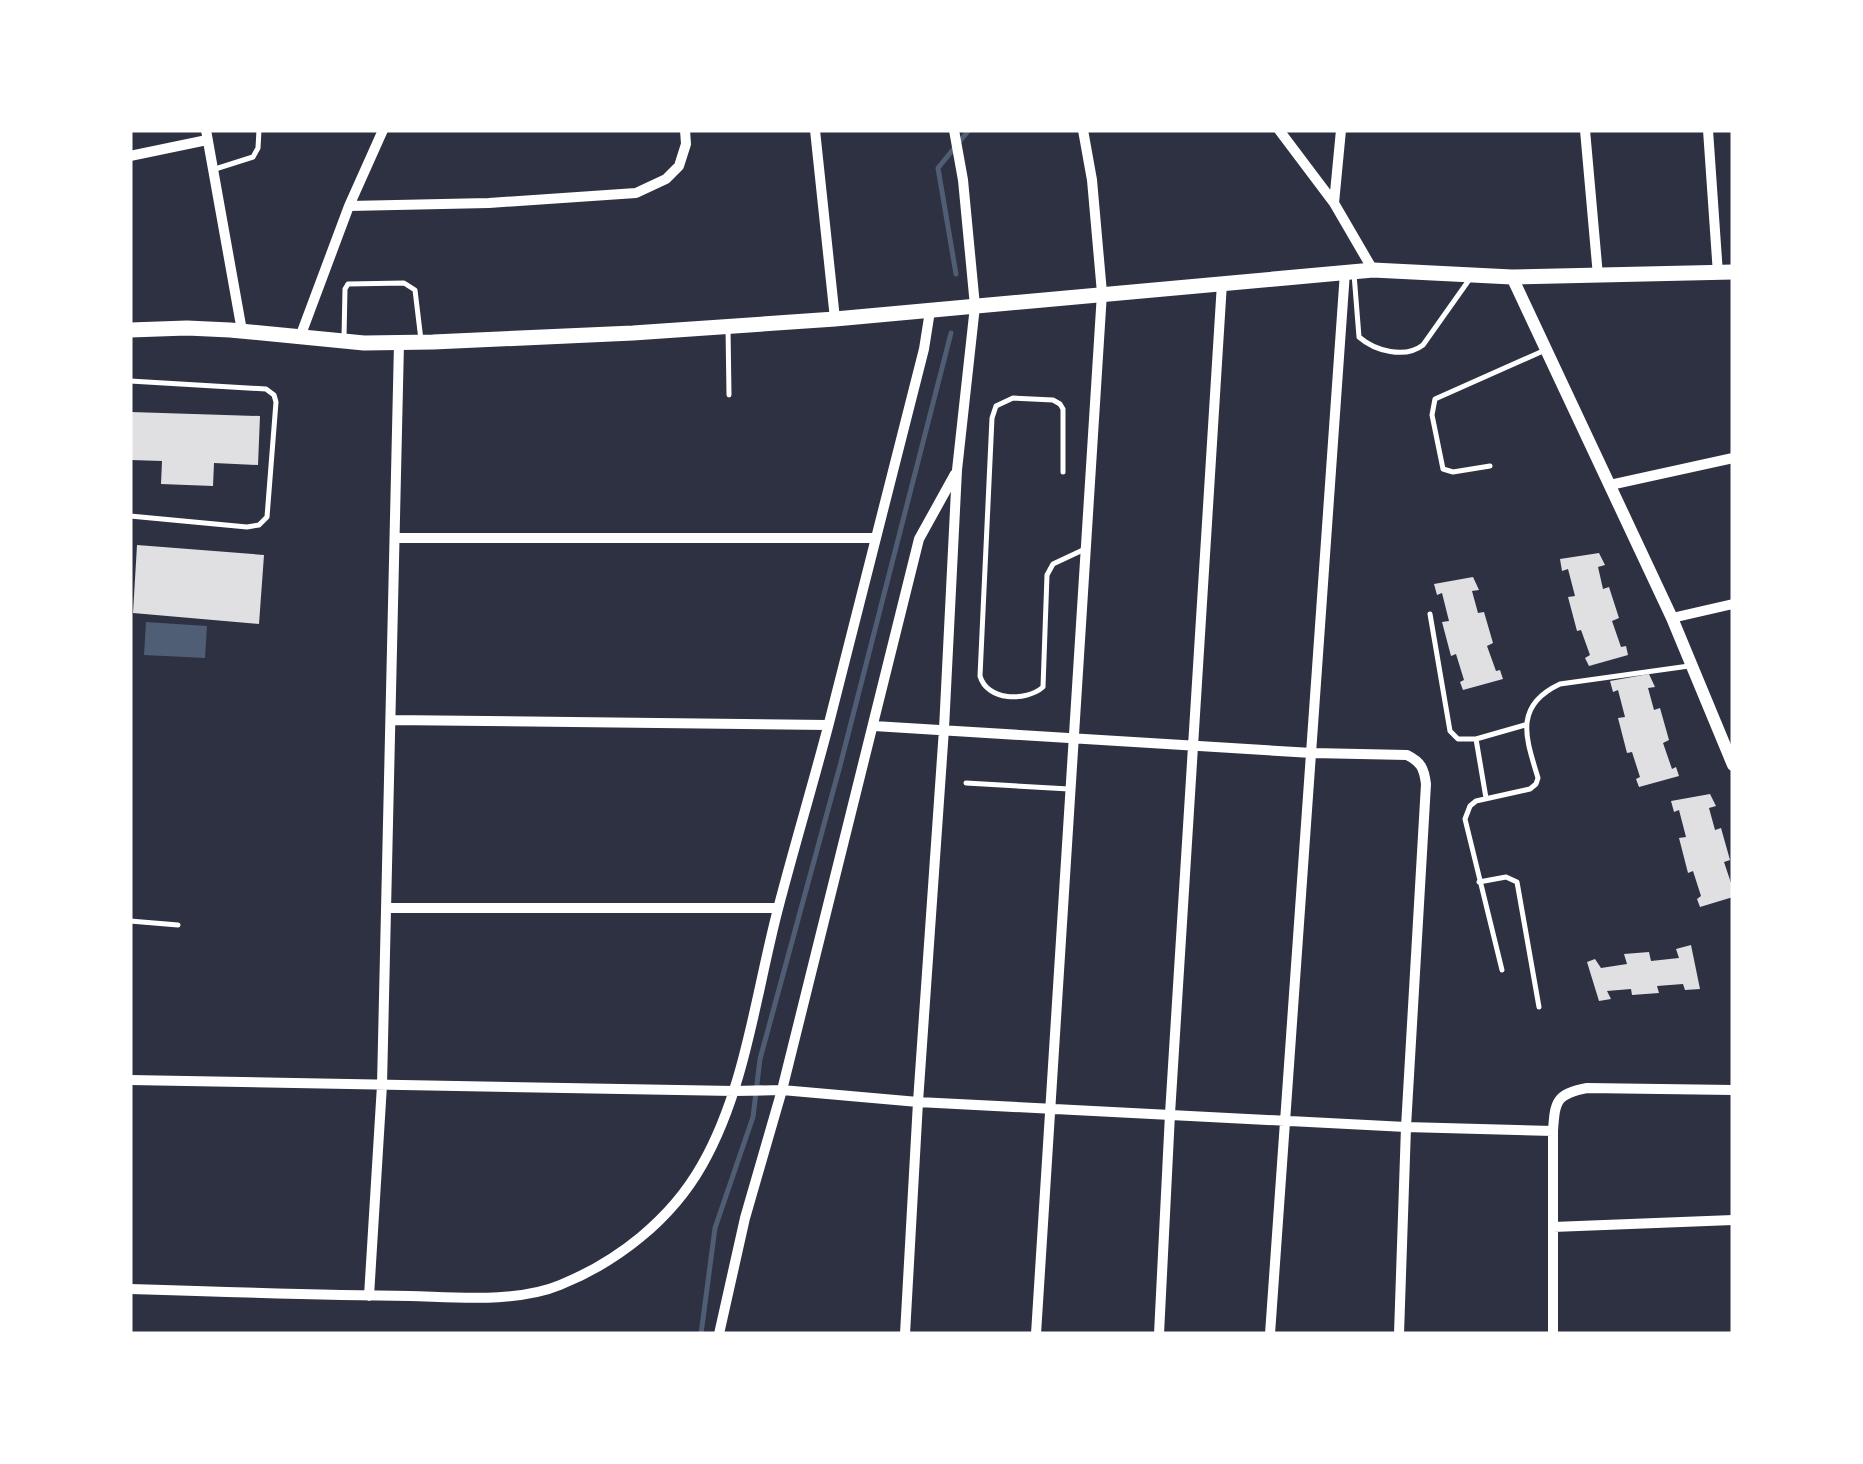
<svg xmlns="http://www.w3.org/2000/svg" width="1863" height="1464" font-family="'Public Sans',sans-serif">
<rect width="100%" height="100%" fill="#2d3142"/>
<path fill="#4f5d75" d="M146,622L207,626L205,658L144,655Z"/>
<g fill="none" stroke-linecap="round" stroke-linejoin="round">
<path stroke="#4f5d75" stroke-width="5" d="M956,274L938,168L969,130
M701,1334L715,1228L753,1117L760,1059L841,762L951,333"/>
</g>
<path fill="#e0e0e3" d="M131,412L260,416L258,465L214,463L213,486L161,484L162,461L131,460Z
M137,545L264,555L259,624L133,613Z
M1599,553L1605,565L1598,567L1603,589L1609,587L1619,618L1612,621L1621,647L1626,646L1628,655L1589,666L1585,658L1590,655L1581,630L1577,631L1568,597L1575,596L1568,569L1562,571L1560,559Z
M1473,577L1479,590L1472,591L1478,613L1484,612L1493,643L1487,646L1496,671L1500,670L1503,679L1463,690L1460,682L1464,680L1456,654L1451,656L1442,622L1449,621L1442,593L1437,595L1434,584Z
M1649,674L1655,687L1648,688L1654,710L1660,708L1669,740L1663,743L1672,769L1676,767L1679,776L1639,787L1636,779L1640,777L1632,752L1627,753L1618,718L1625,717L1618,690L1613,692L1610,681Z
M1710,794L1716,806L1709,808L1715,830L1721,828L1730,860L1724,862L1733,889V897L1700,907L1697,899L1701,896L1693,871L1688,873L1679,838L1686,837L1679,810L1674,812L1671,801Z
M1691,945L1700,989L1685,990L1683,984L1657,986L1659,993L1632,995L1631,989L1607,991L1611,999L1599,1001L1587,962L1595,959L1601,968L1627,964L1624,954L1649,952L1651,961L1679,958L1676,949Z"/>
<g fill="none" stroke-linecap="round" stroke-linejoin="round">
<path stroke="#fff" stroke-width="5" d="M212,170L253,157L258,148L259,130
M1354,274L1359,337C1375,351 1405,359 1423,345L1469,280
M728,328L729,395
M344,337L345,289L348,284L404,283L415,290L421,340
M130,381L266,389L274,395L276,402L267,517L259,525L247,527L130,516
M1490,466L1453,472L1443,469L1432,415L1435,399L1543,351
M1063,472V409L1060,404L1053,400L1013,398L996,406L992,418L980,676C987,701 1026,702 1043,687L1047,575L1053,564L1085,549
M1430,614L1450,731L1458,739H1476
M966,783L1069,789
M1486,798L1476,739L1525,725
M1479,882L1506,877L1517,882L1539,1007
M130,921L178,925
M1502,970L1465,819L1470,806L1476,801L1530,789L1536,784L1538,778C1526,738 1513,706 1560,684L1689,666"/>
<path stroke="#fff" stroke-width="10" d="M206,130L242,331
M815,130L835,319
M1279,130L1334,203L1373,270
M1585,130L1598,276
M1708,130L1718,274
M130,156L207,140
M1334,203L1341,130
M349,206L489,203L636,193L666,179L679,166L686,144L685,130
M300,337L349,206L383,130
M1610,485L1733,458
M395,538H876
M1672,618L1733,604
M391,720L828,725
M874,726L1312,753L1407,755C1421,762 1424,768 1426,784L1406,1127L1399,1334
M386,908H778
M130,1080L734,1091L782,1090L918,1102L1406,1127L1553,1131
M1553,1227L1733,1220
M130,1289C223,1292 317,1295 410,1296C455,1297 517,1303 560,1285C617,1262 671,1220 702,1165C746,1088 756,991 779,905C795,844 813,784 829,723C861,598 892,474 924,349L930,311
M369,1296L382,1085L399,343
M719,1334L745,1218L782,1090L919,539L955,474
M905,1334L918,1102L944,729L957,470L975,306L963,180L954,130
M1036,1334L1102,293L1092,180L1083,130
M1159,1334L1170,1114L1222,283
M1270,1334L1345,272
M1553,1334V1131C1555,1101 1556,1094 1587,1088L1733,1090"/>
<path stroke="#fff" stroke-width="12" d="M1512,277L1672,618L1733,765"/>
<path stroke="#fff" stroke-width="15" d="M130,330L187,328L230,330L364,343L433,342L633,333L835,319L1373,270L1512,277L1733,272"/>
</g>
<rect width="1863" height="1464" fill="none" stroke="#ffffff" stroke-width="265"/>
</svg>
